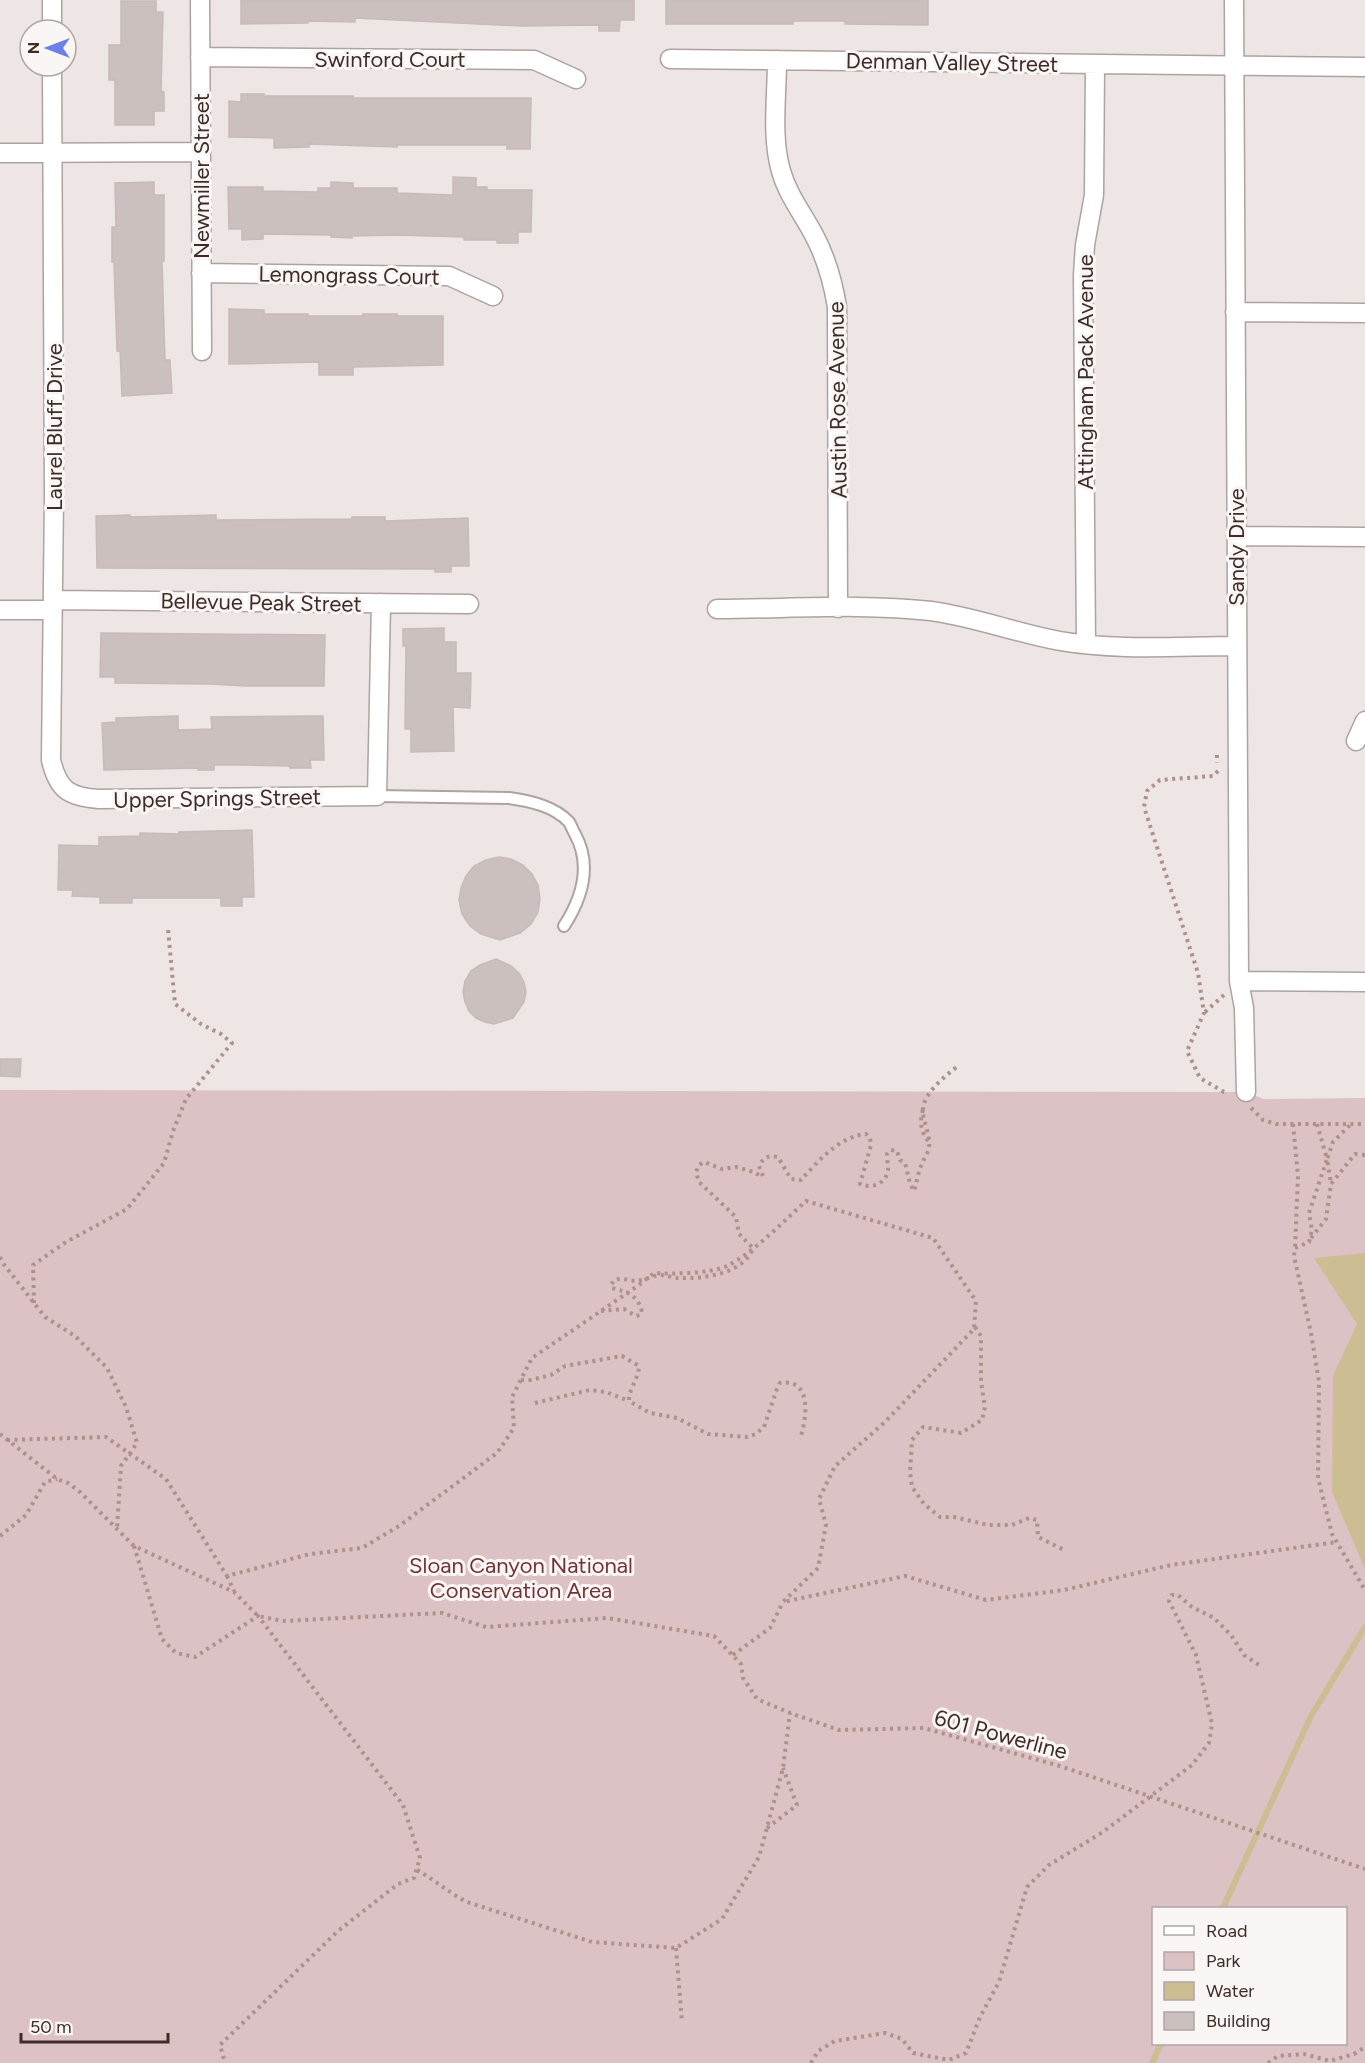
<svg xmlns="http://www.w3.org/2000/svg" width="1365" height="2063" font-family="Figtree,sans-serif">
<rect width="100%" height="100%" fill="#ede6e5"/>
<path fill="#dcc1c5" fill-rule="evenodd" d="M0,1090L1246,1092L1264,1099L1365,1098V2063H0ZM1154,1908H1346V2044H1154Z"/>
<path fill="#ccbd93" d="M1365,1253V1569L1332,1492L1333,1376L1357,1324L1314,1258Z"/>
<g fill="none" stroke-linecap="round" stroke-linejoin="round">
<path stroke="#ccbd93" stroke-width="6" d="M1223,1908L1311,1716L1365,1627
M1152,2063L1161,2044"/>
</g>
<path fill="#cbc0be" stroke="#c6bbb8" stroke-width="1.5" d="M241,0H634V20H620L619,31H599V25L521,26L355,18V22L308,21V23L241,24Z
M666,0H928V25L845,24V21H793V24H666Z
M121,1H156V12H163L161,91L164,92V111H154V125H115V80H109V45H121Z
M241,94H264V96H353V98H531L530,149H507V145H397V147L309,144V147L274,148V138L229,137V101L241,102Z
M453,177L476,178V187H487V190H532L531,232H518V243H497V240H464V237L397,235L352,236V238L331,237V235L263,234V239L242,240V229H229L228,187H263V191L318,192V188H331V182L353,183V188H397V193L453,195Z
M154,182V195H164V261H162L164,329L165,360H170L172,393L122,396L120,351H117L114,262H112V227H116L115,183Z
M229,309L264,310V314H308V316H363V314H397V316H443V365L353,367V375H319V362L229,364Z
M130,515V517L216,515V520L352,519V517H385V521L468,518L469,566H451V572H435V569L97,568L96,516Z
M444,628V642H456V673H471L470,708L453,707L454,751L411,752V729H405L406,646H403V629Z
M101,633L325,635L324,686H246L210,684L115,683V677H100Z
M178,716V730L212,729L211,717L323,716L324,760H310L311,768H290V766L245,765H214V770H198V768L104,770L102,723L116,722V718Z
M252,830L254,897H242V906H221V898H132V903H100V897L72,896L73,890H58L59,845L99,846V837L140,836V833L179,834V832Z
M499,857L511,859L523,865L532,874L538,885L540,899L538,912L531,924L520,933L500,940L481,934L470,926L462,914L459,900L461,888L466,876L474,866L486,860Z
M496,959L511,966L519,973L524,982L526,992L524,1002L513,1018L494,1024L485,1022L476,1018L469,1011L465,1002L463,992L465,981L471,971L480,965Z
M0,1059H21L20,1077L0,1076Z"/>
<g fill="none" stroke-linecap="round" stroke-linejoin="round">
<g stroke="#aea3a0" stroke-width="14">
<path id="lane" d="M377,796L509,798C530,801 554,806 569,822C571,825 573,831 575,834C592,865 582,898 564,926"/>
</g>
<g stroke="#aea3a0" stroke-width="21">
<path id="street" d="M52,0V30
M200,0L202,351
M1234,0L1239,981L1244,1008L1246,1092
M200,57L534,60L576,79
M670,59L1365,67
M777,60C777,96 771,137 781,171C788,196 804,215 815,237C827,260 833,282 837,307L838,608
M52,66L54,496L51,760C58,790 69,797 99,799L377,796L381,603
M0,153L201,152
M201,273L449,276L493,296
M1235,312L1365,313
M1236,536L1365,537
M53,600L469,604
M717,609C788,609 861,603 931,611C975,617 1016,633 1060,641C1118,651 1178,646 1237,646
M0,610H52
M1086,644L1083,275L1085,245L1094,195L1095,64
M1356,741L1365,721
M1239,981L1365,982"/>
</g>
<path stroke="#ae9289" stroke-width="4" stroke-dasharray="3 4.5" stroke-linecap="butt" d="M1217,755V763
M1218,771L1213,776L1160,780L1147,791L1144,807L1198,973L1204,1013L1187,1051L1200,1078L1224,1092H1228
M1205,1012L1224,995
M1251,1108L1263,1120L1276,1124H1365
M923,1110C919,1123 921,1132 929,1142
M1293,1124L1298,1176L1295,1248
M1317,1124L1327,1159L1333,1142L1350,1125
M1365,1155L1355,1154L1331,1184L1327,1159L1309,1213L1312,1230L1309,1242L1295,1248L1294,1256L1311,1333L1319,1382L1318,1478L1332,1534L1365,1590
M1311,1238L1326,1219L1331,1184
M0,1257L2,1262L45,1317L75,1336L107,1368L126,1407L137,1443L121,1466L117,1529
M34,1303L33,1265L66,1242L127,1209L164,1163L173,1131L186,1099L232,1043L221,1034L201,1024L175,1004L168,929
M601,1311L624,1309L636,1316L640,1315L642,1312C638,1295 627,1292 612,1288L611,1285L614,1280C623,1277 629,1281 637,1281C645,1280 652,1276 660,1275C667,1275 673,1278 679,1278C703,1279 744,1274 753,1248L739,1234L736,1217L699,1182L696,1172L699,1165L704,1162L722,1169L736,1167L754,1172L760,1176H763L759,1166C764,1157 768,1155 778,1157L791,1179L801,1180C817,1162 840,1136 866,1134L870,1138L871,1145L860,1184C872,1189 886,1184 888,1170C888,1165 887,1159 887,1154L891,1150L897,1151L900,1160L905,1163C908,1173 908,1181 914,1191C917,1182 918,1172 922,1164C924,1158 929,1152 929,1147C931,1135 922,1120 923,1109C924,1093 946,1075 958,1066
M975,1327L981,1336V1382L985,1407L982,1420L961,1433L923,1427L912,1440L910,1472L912,1487L924,1504L940,1517H954L988,1525H1012L1029,1518L1037,1520L1038,1537L1066,1551
M521,1380H531L551,1375L565,1366L622,1356L639,1366C639,1378 629,1388 629,1401L650,1413L677,1418L708,1434L747,1437L756,1434L764,1427L777,1389L780,1383C814,1378 806,1421 800,1439
M535,1403L590,1390L606,1392L629,1401
M0,1434L57,1479L68,1483L80,1492L134,1546L234,1592L258,1616L283,1621L442,1613L486,1627L607,1618L714,1636L741,1664L743,1678L757,1699L790,1713L839,1730L924,1728L1060,1766L1365,1869
M7,1440L106,1437L166,1479L227,1576L310,1554L362,1548L399,1526L497,1453L514,1428L512,1397L532,1358L639,1285L654,1273C673,1274 709,1274 727,1266C753,1253 784,1221 806,1201L933,1238L976,1301L974,1329L884,1423L835,1466L819,1499L826,1525L818,1568L783,1602L905,1576L986,1600L1064,1590L1171,1565L1337,1542
M0,1536L26,1515L45,1482L57,1479
M134,1546L162,1639L176,1653L195,1657L258,1616L403,1805L420,1858L414,1878L398,1884L338,1931L220,2045L225,2063
M227,1576L234,1591
M733,1655L770,1628L783,1602
M767,1828L797,1805L783,1768
M417,1870C435,1880 449,1893 467,1902L592,1942L676,1948L722,1919L759,1857L783,1768L790,1713
M676,1948L682,2022
M811,2063L818,2051L835,2041L885,2033L902,2039L913,2053L949,2060L966,2053L980,2017L999,1982L1027,1887L1049,1865L1103,1832L1192,1765L1209,1743L1212,1724L1196,1655L1169,1601L1172,1595H1178L1192,1607L1214,1618L1231,1635L1244,1655L1259,1665
M1268,2063L1278,2056L1304,2054L1330,2061L1354,2054L1365,2047"/>
<use href="#lane" stroke="#fff" stroke-width="10"/>
<use href="#street" stroke="#fff" stroke-width="18"/>
</g>
<g text-anchor="middle" stroke-width="6" stroke-linejoin="round" paint-order="stroke">
<g font-size="22" fill="#3e2d26" stroke="#faf6f6">
<text x="390" y="67">Swinford Court</text>
<text transform="translate(952 62) rotate(1)" y="8">Denman Valley Street</text>
<text transform="translate(201 176) rotate(-90)" y="8">Newmiller Street</text>
<text transform="translate(349 275) rotate(1)" y="8">Lemongrass Court</text>
<text transform="translate(1085 372) rotate(-90)" y="8">Attingham Pack Avenue</text>
<text transform="translate(837 400) rotate(-91)" y="8">Austin Rose Avenue</text>
<text transform="translate(54 427) rotate(-90)" y="8">Laurel Bluff Drive</text>
<text transform="translate(1236 547) rotate(-90)" y="8">Sandy Drive</text>
<text transform="translate(261 602) rotate(1)" y="8">Bellevue Peak Street</text>
<text transform="translate(217 798) rotate(-1)" y="8">Upper Springs Street</text>
<text transform="translate(1001 1734) rotate(15)" y="8">601 Powerline</text>
</g>
<g font-size="22" fill="#713436" stroke="#faf6f6">
<text x="521" y="1573">Sloan Canyon National<tspan x="521" dy="25">Conservation Area</tspan></text>
</g>
</g>
<rect x="1152" y="1907" width="195" height="138" fill="#faf6f6" stroke="#afa6a3" stroke-width="1.5"/>
<rect x="1164" y="1926" width="30" height="9" fill="#ffffff" stroke="#afa6a3" stroke-width="1.5"/>
<text x="1206" y="1937" font-size="18" fill="#3e2d26">Road</text>
<rect x="1164" y="1952" width="30" height="18" fill="#dcc1c5" stroke="#afa6a3" stroke-width="1.5"/>
<text x="1206" y="1967" font-size="18" fill="#3e2d26">Park</text>
<rect x="1164" y="1982" width="30" height="18" fill="#ccbd93" stroke="#afa6a3" stroke-width="1.5"/>
<text x="1206" y="1997" font-size="18" fill="#3e2d26">Water</text>
<rect x="1164" y="2012" width="30" height="18" fill="#cbc0be" stroke="#afa6a3" stroke-width="1.5"/>
<text x="1206" y="2027" font-size="18" fill="#3e2d26">Building</text>
<g transform="translate(48 48) rotate(270)"><circle r="28" fill="#faf6f6" stroke="#afa6a3" stroke-width="1.5"/>
<path d="M0-4.5L10 22L0 15L-10 22Z" fill="#6b81e5"/>
<text y="-9" font-size="16" font-weight="bold" text-anchor="middle" fill="#3e2d26">N</text>
</g>
<path d="M21 2033v9h147v-9" fill="none" stroke="#3e2d26" stroke-width="3"/>
<text x="30" y="2033" font-size="18" fill="#3e2d26" stroke="#faf6f6" stroke-width="4.5" paint-order="stroke">50 m</text>
</svg>
